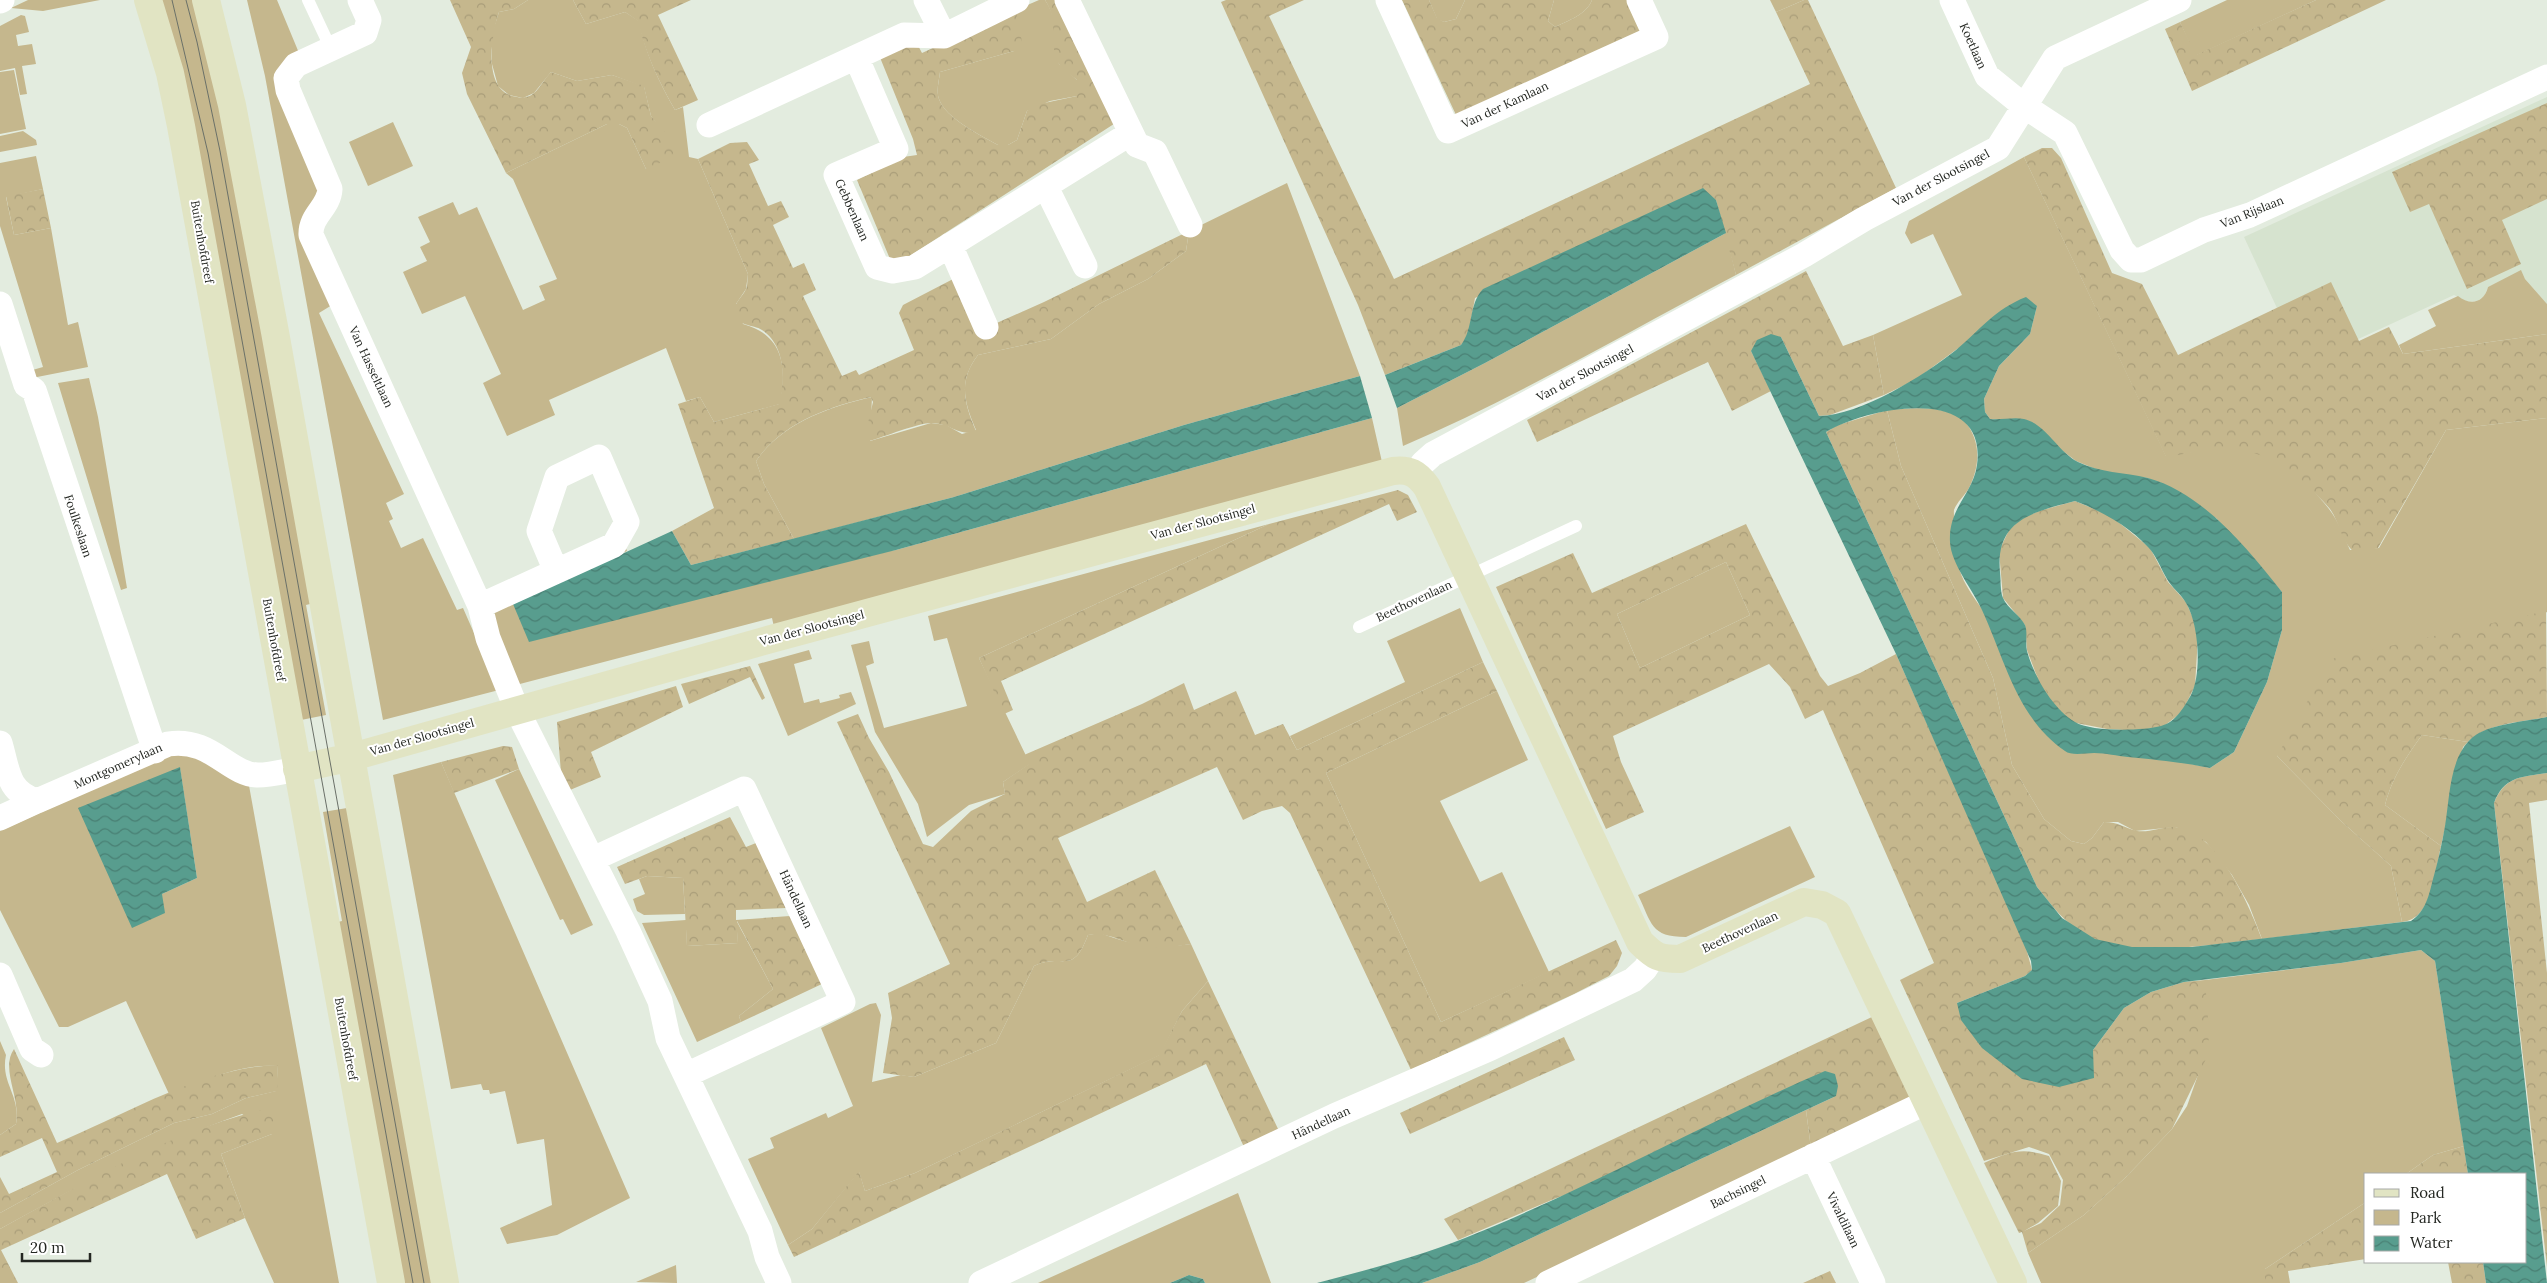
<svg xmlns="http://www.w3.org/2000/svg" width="2547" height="1283" font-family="Lora,serif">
<defs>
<pattern id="forest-crowns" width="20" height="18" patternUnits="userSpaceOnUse" patternTransform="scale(1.25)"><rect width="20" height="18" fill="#c5b78d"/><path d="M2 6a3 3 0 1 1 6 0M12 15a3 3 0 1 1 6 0" fill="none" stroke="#a99d79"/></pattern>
<pattern id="water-waves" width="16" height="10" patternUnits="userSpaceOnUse" patternTransform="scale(1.25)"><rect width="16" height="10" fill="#589d8e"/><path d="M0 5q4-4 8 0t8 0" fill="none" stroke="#498074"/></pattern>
</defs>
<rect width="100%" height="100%" fill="#e3ecdf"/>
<path fill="#d6e3cf" d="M2547,97V304L2525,279L2521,271L2488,287L2485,295L2478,301L2468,302L2454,295L2330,352L2289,334L2244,237Z"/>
<path fill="#c5b78d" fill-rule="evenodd" d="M28,0H100L43,11L11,8Z
M156,0H196L224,105L314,603L306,605L326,715L301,720Z
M247,0H277L299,53L290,56L323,185L307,214L332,305L319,313L404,494L386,503L393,519L389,521L401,548L423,538L457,610L463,608L499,690L383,720L265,76Z
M528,0H573L586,24L625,12L639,21C645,53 659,82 675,110L683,107L689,157L698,159L748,274L746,289L736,304L743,324C784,335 787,368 780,404L714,422L700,397L686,401L666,348L549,400L555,415L507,436L483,383L501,374L465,296L422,314L403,272L427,261L420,247L430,242L418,217L453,202L459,215L477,207L523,310L545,300L539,286L557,279L513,179L506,173L607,124H619L627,128L646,169L662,131L651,116L644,87L612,75L577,81L551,72L534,93L523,98L509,95L498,86L492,64V34L499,12L514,9Z
M1039,0H1045C1058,18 1055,43 1059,64L1077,80V96L1050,101L1027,111L1017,140L1008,145H998C982,136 945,118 939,99C936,91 939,81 940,72L1014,51L1016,10Z
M1429,0H1465L1456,19L1444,22L1437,19Z
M1554,0H1592C1586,15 1569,20 1555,27L1548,21Z
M1770,0H1804L1776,12Z
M2227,0H2316L2195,56L2180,22Z
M21,15L25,16L29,32L16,35L18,46L32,44L36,64L22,66L27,94L20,95L15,68L0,71V26Z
M14,70L26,129L0,134V72Z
M393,122L413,166L368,186L349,142Z
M23,131L36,140L37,145L0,152V136Z
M36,156L43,189L6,197L14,235L51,228L68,325L78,322L88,367L32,378L29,371L43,367L0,226V163Z
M2024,157L2166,456C2190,453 2218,445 2242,449C2276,454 2309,483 2329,509C2338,520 2344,537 2350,550L2379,548L2446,430L2547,418V612L2277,756L2341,821L2391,866L2402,922L2262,939L2249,905L2232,875L2206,842L2176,827L2135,831L2118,822H2104L2092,838L2084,844L2071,841L2044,819L2012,765L1993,678L1901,466L1887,410C1912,408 1954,403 1969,427C1981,446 1979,468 1969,488C1965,495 1957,502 1954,510C1953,515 1958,564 1960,571C1967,594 1998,629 2014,648C2043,683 2072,718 2101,753L2168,759L2210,768L2234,752L2267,682L2282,630V592L2216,518L2148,478L2103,472L2076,461L2059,448L1999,420L1990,419L1985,412L1984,399L1999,366L2030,334L2037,306L1957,349L1915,380L1884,395L1873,335L1962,295L1933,234L1911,244L1905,233L1909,221Z
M1287,183L1360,376L1184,425L954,497L794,539L764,484L756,461C782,423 829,407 872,397L870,441L931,423L946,425L962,434L976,430C964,402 958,381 978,355L1051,339L1099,304L1148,279L1186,251L1189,231Z
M1726,233L1736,275C1626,333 1517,397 1403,446L1397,408L1485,363Z
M2521,270L2525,279L2547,304V334L2403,354L2399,345L2436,326L2428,310L2458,296C2470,306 2484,303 2488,287Z
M89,378L98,417L127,588L121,590L58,383Z
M1372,418L1382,462L774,627L772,618L516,685L492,623L497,605L625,546L627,551L513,604L896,550Z
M1269,524L979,658L1030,764L1003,782L1005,794L969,805L927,837L918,804L875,732L851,645L869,641L874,663L866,666L884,728L967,706L947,638L934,641L928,616Z
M1726,562L1750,615L1640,668L1617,614Z
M1460,608L1483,662L1297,750L1290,736L1405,682L1387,641Z
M809,650L812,659L794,664L804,703L819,699L820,703L840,698L839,695L851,692L856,704L788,736L758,664Z
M1497,691L1528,760L1440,801L1480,882L1502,872L1549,972L1441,1022L1326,773Z
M2422,735L2468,742L2463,747L2441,846L2385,805C2392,778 2406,757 2422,735Z
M189,754L248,780L339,1283H274L245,1218L221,1154L272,1134L242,1114C157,1144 78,1186 0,1229V1213L78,1170L174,1123L212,1114L246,1098L276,1091L278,1066C241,1063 203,1081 169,1094L126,1001L68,1027H59L0,910V831L168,755ZM180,768L197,878L162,894Z
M441,762L630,1198L557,1235L507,1244L500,1228L552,1205L544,1139L517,1144L505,1091L490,1094L489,1090H483L481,1084L451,1089L393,775Z
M519,769L593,925L571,935L563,919L560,920L495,780Z
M347,808L439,1283H398L334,923L342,921L323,812Z
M1790,826L1815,877L1686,937C1650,937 1652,923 1638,895Z
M647,876L683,878L685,914L644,915L637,911L633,899L645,894L639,879Z
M686,920L687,946L738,943L736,920L773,989L739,1016L741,1022L697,1042L642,923Z
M1100,933C1136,946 1153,949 1191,944L1208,981L1182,1011L1160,1055L915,1173L865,1191L859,1172L812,1229L788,1245L748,1159L774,1148L770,1138L826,1113L828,1118L853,1106L821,1028L870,1004L876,1003L881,1015L872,1082L901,1075L914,1077L996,1043L1034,966C1064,952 1072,977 1088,935Z
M2421,950L2435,961L2464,1146L2433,1155L2406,1174H2366V1202L2265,1269V1283H2041L2028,1253L2084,1215L2125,1178L2172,1129L2187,1106L2204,1058L2205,980L2341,963Z
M0,1041L6,1055C0,1083 21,1095 16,1124L0,1135Z
M1806,1110L1811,1149L1524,1283H1422L1480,1262Z
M1238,1193L1271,1283H1205L1203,1279L1189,1275L1170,1283H1038Z
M676,1265L677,1283L636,1282Z"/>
<path fill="url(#forest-crowns)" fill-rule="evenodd" d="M450,0H528L514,9L499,12C492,33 482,87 512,96C520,98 527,99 534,93C540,88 545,78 551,72L577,81L612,75L644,86L651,116L677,146L678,155L646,169L627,128L619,124H607L506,173L467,94L462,73L471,47Z
M573,0H691L658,15L698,100L675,110C659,82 645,53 638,21L625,12L586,24Z
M1045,0H1060L1117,122L905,259H890L857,180L903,157L917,155L913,139L879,55L914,38L922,53L1016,10L1022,42L1014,51L940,72C939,81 936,90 939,99C945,118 982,136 998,145H1008L1017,140L1027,111L1035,105L1077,96V80C1071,75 1062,70 1059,64C1048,48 1060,22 1045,0Z
M1226,0H1304L1269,16L1394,279L1810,84L1776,12L1804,0H1808L1896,188L1736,275L1716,200L1475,298L1468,336L1461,345L1385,375L1358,305L1221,2Z
M1402,0H1429L1437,18L1444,22L1456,19L1465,0H1554L1548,21L1555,27C1569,20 1586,15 1592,0H1627L1643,34L1457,117Z
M2316,0H2386L2192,91L2165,29L2180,22L2196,55Z
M2547,103V199L2502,220L2521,264L2467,289L2429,204L2410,212L2392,172Z
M747,142L759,160L749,164L768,206L781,201L789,217L773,225L793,268L804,263L816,290L803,296L842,376L856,370L859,375L914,350L899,313L903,305L955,278L981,330L1044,302L1189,231L1186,251L1148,279L1099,304L1051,339L978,355C958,381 964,403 976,431L974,433C957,434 949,424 933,423C920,422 884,437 869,441L867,427L873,402L871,397C828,407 782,423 756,461L764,484L794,539L691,565L672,531L714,508L678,404L700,397L714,422L779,404C785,380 786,346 762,330C753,324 737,327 735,313C733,303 742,298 746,289C748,285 747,279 748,274L698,159L730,143Z
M2042,148H2052L2061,158L2112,273L2142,284L2178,355L2331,282L2359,341L2389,327L2403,354L2547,334V418L2446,430L2378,548L2357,554C2342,545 2340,523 2330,509C2321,498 2310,489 2299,480C2251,439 2224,448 2166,457L2024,157Z
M43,189L51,228L14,235L6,196Z
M1806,271L1843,346L1873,335L1884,395L1830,415L1819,416L1781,337L1751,351L1771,391L1732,411L1708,362L1537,442L1527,420Z
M1887,410L1901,466L1993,678L2012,765L2044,819L2071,841L2084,844L2092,838L2104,822C2119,822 2124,828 2137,831C2150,833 2162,826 2175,827C2218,831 2249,905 2262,939C2214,944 2142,957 2096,940C2070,930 2053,907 2037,887L1826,432L1838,425Z
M1398,490L1408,495L1417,512L1397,521L1389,504L1001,681L1013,710L1004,714L979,658L1269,524Z
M2075,501L2111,516L2150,548L2168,582L2186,602L2193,618L2197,634V653L2195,686L2182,712L2164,726L2141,731L2107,729L2076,723L2054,704L2036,674L2027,650L2025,625L2003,598L1999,551L2009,530L2022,518L2039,511Z
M1746,524L1820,676L1828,686L1860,673L1896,654L2025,944L2032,970L2025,976L1957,1003L2093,1078V1050L2124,1008L2151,992L2184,982L2205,980L2209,1030L2208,1055L2172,1129L2125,1178L2084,1215L2028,1253L2022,1232L2019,1233L1984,1163C2011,1152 2020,1147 2049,1156L2061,1181L2058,1206L2038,1223L2024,1231L2041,1223L2060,1205L2063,1180L2049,1154L2029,1147L1984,1161L1900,980L1934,963L1823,710L1805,719L1790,687L1769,664L1613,736L1621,762L1644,812L1606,829L1496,587L1573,553L1592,593ZM1726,562L1750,615L1640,668L1617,614Z
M2546,611L2547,717C2523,722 2486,723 2468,742L2422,735C2406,757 2392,778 2385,805L2441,846C2435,871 2433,919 2402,922L2391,866L2341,821L2277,756L2331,659Z
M1483,662L1497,691L1326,773L1441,1022L1616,940L1622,953L1617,966L1609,976L1574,994L1411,1070L1290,813L1282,806L1262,811L1243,820L1217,767L1058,838L1087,902L1155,870L1191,944C1174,947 1157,949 1140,946C1122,942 1107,931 1088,935C1072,977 1064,952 1034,966L996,1043L914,1077L883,1073L892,1018L888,993L950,964L837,722L858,714L869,738L889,772L923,844L933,847L971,811L1005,794L1003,782L1029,764L1024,755L1142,704L1184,683L1194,710L1236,691L1255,735L1283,724L1297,750Z
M750,666L765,698L762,700L750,677L689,704L681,684Z
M676,686L683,707L591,752L601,777L570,790L561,773L557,722Z
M503,746L512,747L519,769L454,793L441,762Z
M2547,773V800L2529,803L2547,973V1267L2494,803C2505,776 2521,777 2547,773Z
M730,817L746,847L756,843L787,908L736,910V920L790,916L824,983L741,1022L739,1016L773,989L737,921L738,943L687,946L683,878L647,876L625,884L617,867Z
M1208,981L1279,1131L1244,1147L1206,1064L794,1257L788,1245L812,1229L859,1171L865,1191L915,1173L1159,1055L1182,1011Z
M1874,1016L1912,1102L1811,1149L1806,1110L1836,1096L1554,1199L1458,1240L1444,1219Z
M1564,1037L1575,1060L1410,1134L1400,1113Z
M14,1049L57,1143C125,1115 203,1067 278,1065L277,1091L246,1098L212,1114L174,1123L78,1170L0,1213V1177L9,1194L57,1172L42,1138L0,1157V1135L16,1124C21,1097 0,1069 14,1049Z
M274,1107L272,1134L221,1154L245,1218L196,1239L167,1174L1,1250L18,1283H0V1229C87,1181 176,1128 274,1107Z
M2464,1146L2468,1174H2406L2433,1155Z
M2366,1202V1259L2288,1271L2290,1283H2265V1269Z
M2448,1262H2483L2486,1283H2452Z
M1830,1271L1836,1283H1803Z"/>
<path fill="url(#water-waves)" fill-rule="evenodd" d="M1703,188L1716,200L1726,233L1485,363L1397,408L1385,375L1461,345C1474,328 1468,305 1483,289Z
M2026,297L2037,306L2030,334L1999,366L1984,399L1985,412L1990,419C2001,420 2014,417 2024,419C2046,424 2058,452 2078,462C2100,473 2124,472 2148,478C2203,493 2248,549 2282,592V630L2267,682L2234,752L2210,768C2181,762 2157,760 2128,757C2117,756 2106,753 2094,753C2086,753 2071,756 2065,751C2017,718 2005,660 1982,610C1973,590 1951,564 1950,542C1948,508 1973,494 1977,465C1988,383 1868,407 1826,432L2037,887L2062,918L2095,939L2132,947H2192L2411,921C2426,911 2429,895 2433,879C2438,861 2442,844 2445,826C2450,797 2449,757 2473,737C2488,724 2528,721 2547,717V773C2522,777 2504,776 2494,803L2547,1283H2486L2483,1262H2526V1174H2468L2435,961L2421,950L2341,963L2184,982L2151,992L2124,1008L2093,1050L2094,1078L2059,1087L2022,1079L1982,1048L1961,1020L1957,1003L2025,976L2032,970L2031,961L1896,654L1751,351L1757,340L1771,334L1781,337L1819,416C1861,415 1923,376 1956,350C1980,330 1995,309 2026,297ZM2075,501C2103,512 2127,525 2148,547C2156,555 2161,569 2167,579C2172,588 2181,594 2186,603C2199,624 2202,673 2191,695C2184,707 2176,722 2161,726C2142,731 2091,732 2075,722C2052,708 2034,676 2027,651C2025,643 2028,632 2025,625C2020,615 2007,608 2003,598C2000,591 2001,580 2000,572C1995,519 2034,512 2075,501Z
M1360,376L1372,418L896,550L529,642L513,604L672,531L691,565L954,497L1184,425Z
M180,767L197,878L162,894L165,913L132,928L78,808Z
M1825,1071L1835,1074L1838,1086L1836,1096L1480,1262L1422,1283H1317C1367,1270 1417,1257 1465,1238C1588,1189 1704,1123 1825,1071Z
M1189,1275L1203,1279L1205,1283H1170Z"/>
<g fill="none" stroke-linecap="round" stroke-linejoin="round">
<path stroke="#fff" stroke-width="12" d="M308,0L331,49
M1359,627L1576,526"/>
<path stroke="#fff" stroke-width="25" d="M360,0L369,20L365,33L296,65L286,78L288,90L330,189C329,208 310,215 311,235L480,606L488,638L517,710L628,931L660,1001L668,1038L760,1231L767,1257L779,1283
M926,0L944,36
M1067,0L1137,145L1155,152L1190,225
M1388,0L1448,131L1656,37L1639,0
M1952,0L1987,76L2024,106L2065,133L2122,250L2131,260H2141L2204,230L2250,215L2547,77
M0,1L2,0
M857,59L896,149L836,175L877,267L893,271L915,267L1131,133
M709,125L904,35L944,36L1017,0
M1046,187L1085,266
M950,245L986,327
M0,304L26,385L34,390L155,751
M1416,474L1423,463L1433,454L1804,255L1864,219L1998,148L2055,58L2179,0
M480,606L614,545L627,522L599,457L557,477L539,531L556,571
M0,743C8,770 7,792 37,801L168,744C211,737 229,775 258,775C271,775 285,771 297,769
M0,818L37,801
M593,859L744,789L843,1002L686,1075
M0,975L32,1049L41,1055
M1813,1156L1873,1283
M981,1283L1334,1116L1491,1048L1633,980L1645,969L1654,955
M1548,1283L1927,1102"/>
<path stroke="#e1e4c3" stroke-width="28" d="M148,0L170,73L181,126L391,1283
M206,0L232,105L275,332L445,1283
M297,769L352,757L771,639L1393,471C1409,469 1417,473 1427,487L1640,942C1655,957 1659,959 1680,959L1804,902L1822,905L1837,913L2013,1283"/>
<path stroke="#6a7068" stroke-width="1" d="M172,0L208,153L413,1283
M186,0L197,42L220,151L424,1283"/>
</g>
<g text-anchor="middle" stroke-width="4" stroke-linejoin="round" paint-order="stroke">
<g font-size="12" fill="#242722" stroke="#fff">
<text transform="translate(1973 46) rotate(66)" y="4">Koetlaan</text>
<text transform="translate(1505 105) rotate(-25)" y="4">Van der Kamlaan</text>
<text transform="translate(1941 178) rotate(-28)" y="4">Van der Slootsingel</text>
<text transform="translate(852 210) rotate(66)" y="4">Gebbenlaan</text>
<text transform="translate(2252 212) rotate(-22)" y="4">Van Rijslaan</text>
<text transform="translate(202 242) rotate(80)" y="4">Buitenhofdreef</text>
<text transform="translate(371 367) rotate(65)" y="4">Van Hasseltlaan</text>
<text transform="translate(1585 373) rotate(-28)" y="4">Van der Slootsingel</text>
<text transform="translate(1203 522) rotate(-15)" y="4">Van der Slootsingel</text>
<text transform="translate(78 526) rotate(72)" y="4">Foulkeslaan</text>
<text transform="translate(1414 601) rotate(-25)" y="4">Beethovenlaan</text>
<text transform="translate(812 628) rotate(-15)" y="4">Van der Slootsingel</text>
<text transform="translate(274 640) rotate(80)" y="4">Buitenhofdreef</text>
<text transform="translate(422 737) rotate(-16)" y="4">Van der Slootsingel</text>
<text transform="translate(118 766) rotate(-24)" y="4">Montgomerylaan</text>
<text transform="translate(796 899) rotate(65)" y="4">Händellaan</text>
<text transform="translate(1740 932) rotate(-25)" y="4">Beethovenlaan</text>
<text transform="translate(346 1039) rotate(80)" y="4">Buitenhofdreef</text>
<text transform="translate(1321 1123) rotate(-25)" y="4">Händellaan</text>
<text transform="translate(1738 1192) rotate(-26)" y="4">Bachsingel</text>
<text transform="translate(1843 1220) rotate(64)" y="4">Vivaldilaan</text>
</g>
</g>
<rect x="2364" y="1173" width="162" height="90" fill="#ffffff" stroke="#a7a9a7"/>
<rect x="2374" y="1189" width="25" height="8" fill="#e1e4c3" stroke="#a7a9a7"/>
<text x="2410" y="1198" font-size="15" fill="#242722">Road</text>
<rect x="2374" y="1210" width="25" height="15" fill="#c5b78d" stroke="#a7a9a7"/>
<text x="2410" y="1223" font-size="15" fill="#242722">Park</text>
<rect x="2374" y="1236" width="25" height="15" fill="url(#water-waves)" stroke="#a7a9a7"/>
<text x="2410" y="1248" font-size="15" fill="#242722">Water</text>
<path d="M22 1253v8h68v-8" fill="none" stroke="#242722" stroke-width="2.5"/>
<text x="30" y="1253" font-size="15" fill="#242722" stroke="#ffffff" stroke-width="4" paint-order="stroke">20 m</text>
</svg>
